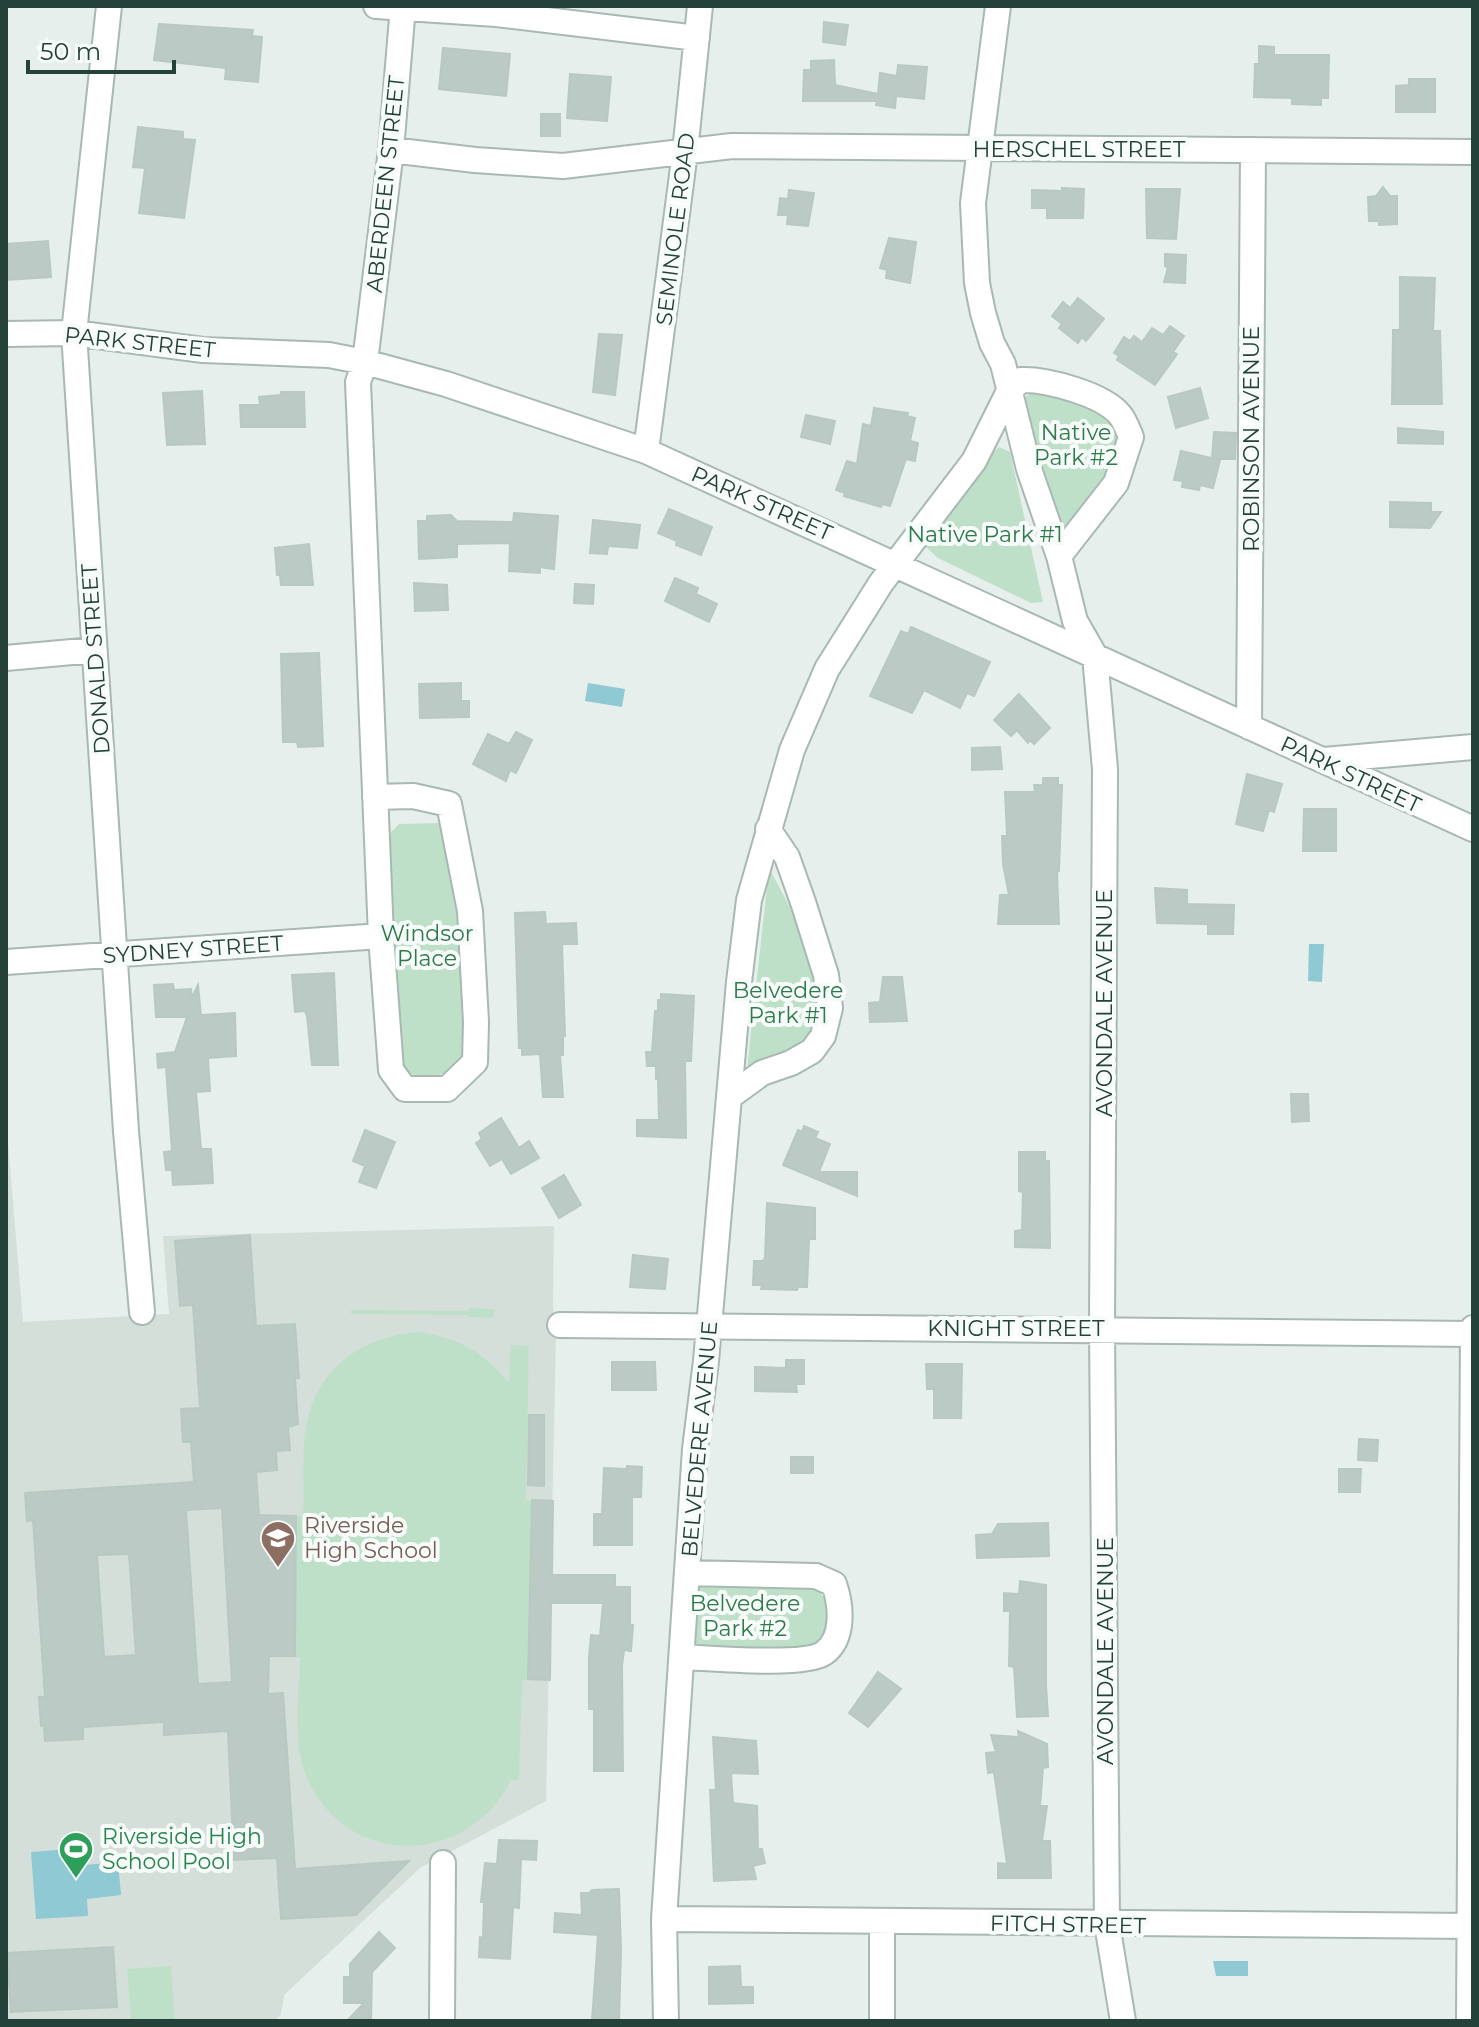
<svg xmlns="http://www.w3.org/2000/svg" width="1479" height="2027" font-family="Montserrat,sans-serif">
<rect width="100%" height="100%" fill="#e6efeb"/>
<path fill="#d4dfda" d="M6,1118L23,1322L169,1314L163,1236L554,1226L553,1305L556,1336L546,1801L420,1868L284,1995L281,2014L275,2021H6Z"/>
<path fill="#bfe0c8" d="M1036,390C1062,396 1126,413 1120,450C1117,472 1079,514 1064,533L1021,400Z
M999,447L1010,452L1043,602L1031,603L938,558L925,546L989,456Z
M440,823L447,826L454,842L464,1062C446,1077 433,1077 409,1074L401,1063L390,841L391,832L399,824Z
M769,868L799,924L823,1005L818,1024L803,1045L780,1059L747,1069Z
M469,1308L494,1309L493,1318L469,1317L468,1315L351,1314V1310L469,1311Z
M419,1332C458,1337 485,1353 509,1383L511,1345L529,1346L526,1500L553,1501L550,1680H522L519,1780H511C470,1864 353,1870 310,1784C290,1746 299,1698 300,1657L275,1656L273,1516H303C304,1485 301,1452 307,1422C318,1367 365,1335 419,1332Z
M695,1575L810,1583C834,1601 834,1626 817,1649L690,1650Z
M171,1966L175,2021H131L127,1969Z"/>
<path fill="#8ec9d4" d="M588,683L625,689L622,707L585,701Z
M1309,944H1324L1322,982L1308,981Z
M82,1848L84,1865L118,1862L121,1895L87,1899L88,1916L36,1919L31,1852Z
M1213,1961H1248V1976H1216Z"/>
<path fill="#bbcac4" stroke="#b8c9c2" stroke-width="2" fill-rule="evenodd" d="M824,22L848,25L845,45L823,42Z
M159,24L253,30L252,36L262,37L258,82L225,79L226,68L154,60Z
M1259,46L1274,47V55H1329L1328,98H1321V105L1292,104V98L1254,97L1255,64H1259Z
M443,48L510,54L506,96L439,89Z
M834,60L835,85L878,94L880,73L897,76L898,65L927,67L924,99L896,96L895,108L876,105L877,101H803L804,70H811V61Z
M570,74L611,77L607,121L567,118Z
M1409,79H1435V112H1396V86L1409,85Z
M541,114H560V136H541Z
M138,127L183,132V139L195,140L184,218L139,213L145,168L133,167Z
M1383,187L1390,196H1397V224L1379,225V221H1369L1368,197L1376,196Z
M1062,188L1084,189L1083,218H1047V208H1032V190L1062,191Z
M1146,189H1180L1176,239L1147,238Z
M789,190L814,193L808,226L787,224L788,215H778L780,198L788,199Z
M889,238L916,242L910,283L886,278L887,270L880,268Z
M48,241L51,277L6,280V244Z
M1165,254L1186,255L1185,283L1164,282L1168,268L1165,266Z
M1400,277L1435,278L1433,331H1440L1442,404H1392L1393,330H1400Z
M1078,298L1104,319L1086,341L1082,337L1078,343L1059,328L1062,324L1052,316L1063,302L1070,308Z
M1170,326L1184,336L1173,352L1177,354L1155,385L1117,360L1119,356L1114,353L1124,337L1130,341L1134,336L1142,342L1152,328L1163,335Z
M599,334L622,335L615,395L593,392Z
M1200,388L1208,418L1176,428L1168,397Z
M202,391L205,444L167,445L163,393Z
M281,392H304L305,427H241L240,405H260L259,397L281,395Z
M874,408L908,413L907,416L915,418L910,441L918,443L915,461L906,459L890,506L882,504L881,507L844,496L845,493L836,490L847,461L857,464L863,424L871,426Z
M806,415L835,421L830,444L801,437Z
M1398,428L1443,432V444L1398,443Z
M1214,432L1236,433L1235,459H1212Z
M1181,451L1220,460L1213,488L1200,485L1199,490L1182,487L1183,481L1174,480Z
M1390,502L1431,503V512H1441L1430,528L1390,527Z
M669,509L712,527L701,555L676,545L677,541L658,533Z
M514,513L558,516L554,569L540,567V573L509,571L510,543L457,544V557L419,559L418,521H427V516L451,515L457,521L513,522Z
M593,520L640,525L637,548L608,546L607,554L590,553Z
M309,544L313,585H281L280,575H277L275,548Z
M675,578L698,588L696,594L717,604L709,622L665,601Z
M414,583L447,585L448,610L415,611Z
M575,584L594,585L593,604L574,603Z
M911,627L990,662L974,696L967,693L960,708L924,690L912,713L870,696L901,631L908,634Z
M319,653L323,746L298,747L297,742H283L281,654Z
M461,683V701H469V717L420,718L419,684Z
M1019,694L1050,728L1034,744L1030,740L1028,743L1017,730L1011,736L994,720Z
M516,732L532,740L516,773L510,770L506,781L473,764L488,734L509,744Z
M1000,747L1002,769L972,770V748Z
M1247,774L1282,784L1274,812L1269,810L1263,831L1236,824Z
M1043,778H1058V785H1062L1059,871H1057L1059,924H998L1000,895H1009L1003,864L1002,836H1007L1005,792H1035L1034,785H1043Z
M1304,809H1336V851H1303Z
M1155,888L1187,890V904L1234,905L1233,934H1208V924L1157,923Z
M545,912L546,924L576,923L577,944H562L565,1036H563V1055H560L563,1097H543L540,1054L522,1055V1048H519L515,913Z
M334,973L338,1065H312L307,1016L305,1011L295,1012L292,975Z
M883,977H902L907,1021L870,1022L869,1003L880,1002Z
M173,984L174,990L191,989L192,998L198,985L201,1015L235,1013L236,1056L208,1058L210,1091L196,1092L201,1149H211L213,1183L173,1185L172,1170H166L164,1152L172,1151L166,1067L158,1068L157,1054L175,1052L187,1017H156L154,985Z
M661,994L694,996L691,1061H685L686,1138L637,1136V1120H659L658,1079H656V1066H647L646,1052H652L655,1011H658V1000H661Z
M1291,1094H1308L1309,1121L1292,1122Z
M501,1118L519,1148L529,1141L539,1158L511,1174L502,1159L490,1166L476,1143L482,1139L479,1133Z
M804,1126L818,1132L815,1138L830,1144L819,1172H857V1196L783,1165L798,1130L802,1132Z
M365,1130L395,1142L376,1188L359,1182L365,1166L353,1161Z
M1019,1152H1045V1161H1049L1050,1248L1015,1247V1231L1022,1230L1023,1192L1019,1191Z
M564,1175L581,1205L559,1218L542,1188Z
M767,1203L815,1208V1239H809L807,1287H798L797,1290L761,1289L762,1285H753L754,1261H763L765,1258Z
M250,1235L256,1326L295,1324L299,1378H295L298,1424L288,1427L290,1450L276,1451L277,1470L256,1472L259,1515L296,1516L295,1656H269L268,1694L283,1693L295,1869L409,1861L356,1915L281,1919L277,1858L234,1860L228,1731L164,1735V1722L83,1727V1739L45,1741L44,1725L41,1726L39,1697H45L33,1520L27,1521L25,1493L194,1482L191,1442H183L181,1409L200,1408L193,1305L180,1306L175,1241ZM222,1508L232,1682L198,1684L186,1510ZM129,1554L136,1655L104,1657L97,1555Z
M633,1255L668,1259L665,1289L630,1287Z
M786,1360H804V1384H796L797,1392L755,1391V1367L786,1368Z
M612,1362H655L656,1390H612Z
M926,1364H962L961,1418H934V1389H927Z
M529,1415H544V1486L528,1485Z
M1359,1439L1378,1440L1377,1461L1358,1460Z
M791,1457H813V1473H791Z
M627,1466L642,1467L641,1497H632V1545H594V1514H602L604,1468L627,1469Z
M1339,1469H1361L1360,1492H1339Z
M532,1500L553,1501L552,1575H615V1587H630V1625H633L631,1651L624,1650L622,1666L623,1771H594V1709H589V1657L591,1635L600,1636L603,1603H551L550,1680L528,1679Z
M1048,1523L1049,1556L977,1558L976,1535L992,1534L998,1524Z
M1020,1581L1046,1585V1685L1048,1716L1017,1717L1014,1667L1009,1666L1010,1611H1004V1593L1019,1594Z
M878,1672L901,1689L868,1727L849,1713Z
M1018,1731L1047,1744L1048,1767L1043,1768L1040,1806H1047L1042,1841H1050L1051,1878H998V1863L1007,1864L994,1772L988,1773L986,1753L996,1752L991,1735L1019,1737Z
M713,1737L756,1741L758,1774L731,1773L733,1803L757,1806L758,1849H762L765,1863L753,1866L756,1879L714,1881L710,1790H716Z
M499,1840L537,1841L536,1860L521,1859L519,1908L513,1907L510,1959L479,1957L480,1937L483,1938L484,1902H481L485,1863L497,1864Z
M619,1889L621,1950L619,2021H592L598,1935L554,1932L555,1913L582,1915L581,1893H589L592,1890Z
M379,1932L395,1948L372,1972L371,2021H347L364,2003H344V1977H350V1964Z
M113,1947L117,2007L11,2012L7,1953Z
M740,1966L741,1987H753V2003L709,2004V1967Z"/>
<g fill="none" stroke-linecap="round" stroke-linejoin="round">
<g stroke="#a8b8b2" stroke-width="28">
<path id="minor" d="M109,6L74,333L126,1131L142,1312
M376,6L496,14L697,38
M998,6L973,203L977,283L983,313L992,343L1003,364L1029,469L1059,556L1075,621L1095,656L1105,769L1102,1329L1107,1924L1123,2021
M391,150L475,160L563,166L732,146L1473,152
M6,334L74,333L203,350L329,355L365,362L446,384L646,451L1473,829
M646,451L685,152L700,6
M6,658L94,650
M1249,727L1253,150
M1324,760L1473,747
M375,797L413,796L449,804L470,911L476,1022L475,1062L447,1089H405L391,1070L381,936L358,382L365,362L391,150L403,6
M6,962L381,936
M729,1097L762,1073L791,1063L812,1051L823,1036L830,1008L826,975L803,902L787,857L768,829
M560,1325L1473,1334
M682,1657C710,1658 804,1667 824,1653C845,1638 841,1604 834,1584L816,1576L687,1573
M664,1919L1473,1926
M882,1921V2021
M442,2021L443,1863
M666,2021L664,1919L695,1449L706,1361L739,982L749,900L792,750L827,669L881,583L974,461L1009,391L1021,380C1046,379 1103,394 1120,415C1125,421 1128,430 1131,437L1116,483L1059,556
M1469,2021L1473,1328"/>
</g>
<use href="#minor" stroke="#fff" stroke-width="24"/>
</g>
<defs>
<g id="school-pin" transform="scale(1.8)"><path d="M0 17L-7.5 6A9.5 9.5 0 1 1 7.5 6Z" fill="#8d6e63" stroke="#f7fbf9"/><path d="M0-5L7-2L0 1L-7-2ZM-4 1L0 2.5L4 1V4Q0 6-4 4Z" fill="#fff"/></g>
<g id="stadium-pin" transform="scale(1.8)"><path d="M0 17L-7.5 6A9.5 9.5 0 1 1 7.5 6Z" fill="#2e9e5b" stroke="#f7fbf9"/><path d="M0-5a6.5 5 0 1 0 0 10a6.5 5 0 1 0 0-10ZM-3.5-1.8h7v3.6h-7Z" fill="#fff"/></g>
</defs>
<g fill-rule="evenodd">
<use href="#school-pin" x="278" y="1538"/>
<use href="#stadium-pin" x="76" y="1849"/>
</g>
<g text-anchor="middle" stroke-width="8" stroke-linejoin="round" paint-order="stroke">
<g font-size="22" fill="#24423a" stroke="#f7fbf9">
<text x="1079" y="157">HERSCHEL STREET</text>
<text transform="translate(385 184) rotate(-84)" y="8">ABERDEEN STREET</text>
<text transform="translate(675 229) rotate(-83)" y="8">SEMINOLE ROAD</text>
<text transform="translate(140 342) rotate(6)" y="8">PARK STREET</text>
<text transform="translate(1251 439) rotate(-90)" y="8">ROBINSON AVENUE</text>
<text transform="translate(762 503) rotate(24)" y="8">PARK STREET</text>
<text transform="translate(95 659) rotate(-94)" y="8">DONALD STREET</text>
<text transform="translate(1351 774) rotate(25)" y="8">PARK STREET</text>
<text transform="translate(193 949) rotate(-4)" y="8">SYDNEY STREET</text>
<text transform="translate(1104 1003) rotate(-90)" y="8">AVONDALE AVENUE</text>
<text x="1016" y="1336">KNIGHT STREET</text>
<text transform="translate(699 1439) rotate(-85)" y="8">BELVEDERE AVENUE</text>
<text transform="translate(1105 1651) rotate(-90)" y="8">AVONDALE AVENUE</text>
<text transform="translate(1068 1924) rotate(1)" y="8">FITCH STREET</text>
</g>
<g font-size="22" fill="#2d7a4b" stroke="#f7fbf9">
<text x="1076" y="440">Native<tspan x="1076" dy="25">Park #2</tspan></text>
<text x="985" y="542">Native Park #1</text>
<text x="427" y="941">Windsor<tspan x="427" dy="25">Place</tspan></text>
<text x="788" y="998">Belvedere<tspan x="788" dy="25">Park #1</tspan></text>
<text x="745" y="1611">Belvedere<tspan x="745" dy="25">Park #2</tspan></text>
</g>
<g font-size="22" fill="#785e54" stroke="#f7fbf9" text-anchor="start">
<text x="304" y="1533">Riverside<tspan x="304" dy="25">High School</tspan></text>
</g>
<g font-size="22" fill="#27864d" stroke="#f7fbf9" text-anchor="start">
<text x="102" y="1844">Riverside High<tspan x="102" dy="25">School Pool</tspan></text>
</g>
</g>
<rect width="1479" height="2027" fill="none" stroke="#24423a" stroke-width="16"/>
<path d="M28 60v12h146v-12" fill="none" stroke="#24423a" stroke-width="4"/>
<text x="40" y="60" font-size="24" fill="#24423a" stroke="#f7fbf9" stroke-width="6" paint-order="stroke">50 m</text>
</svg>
